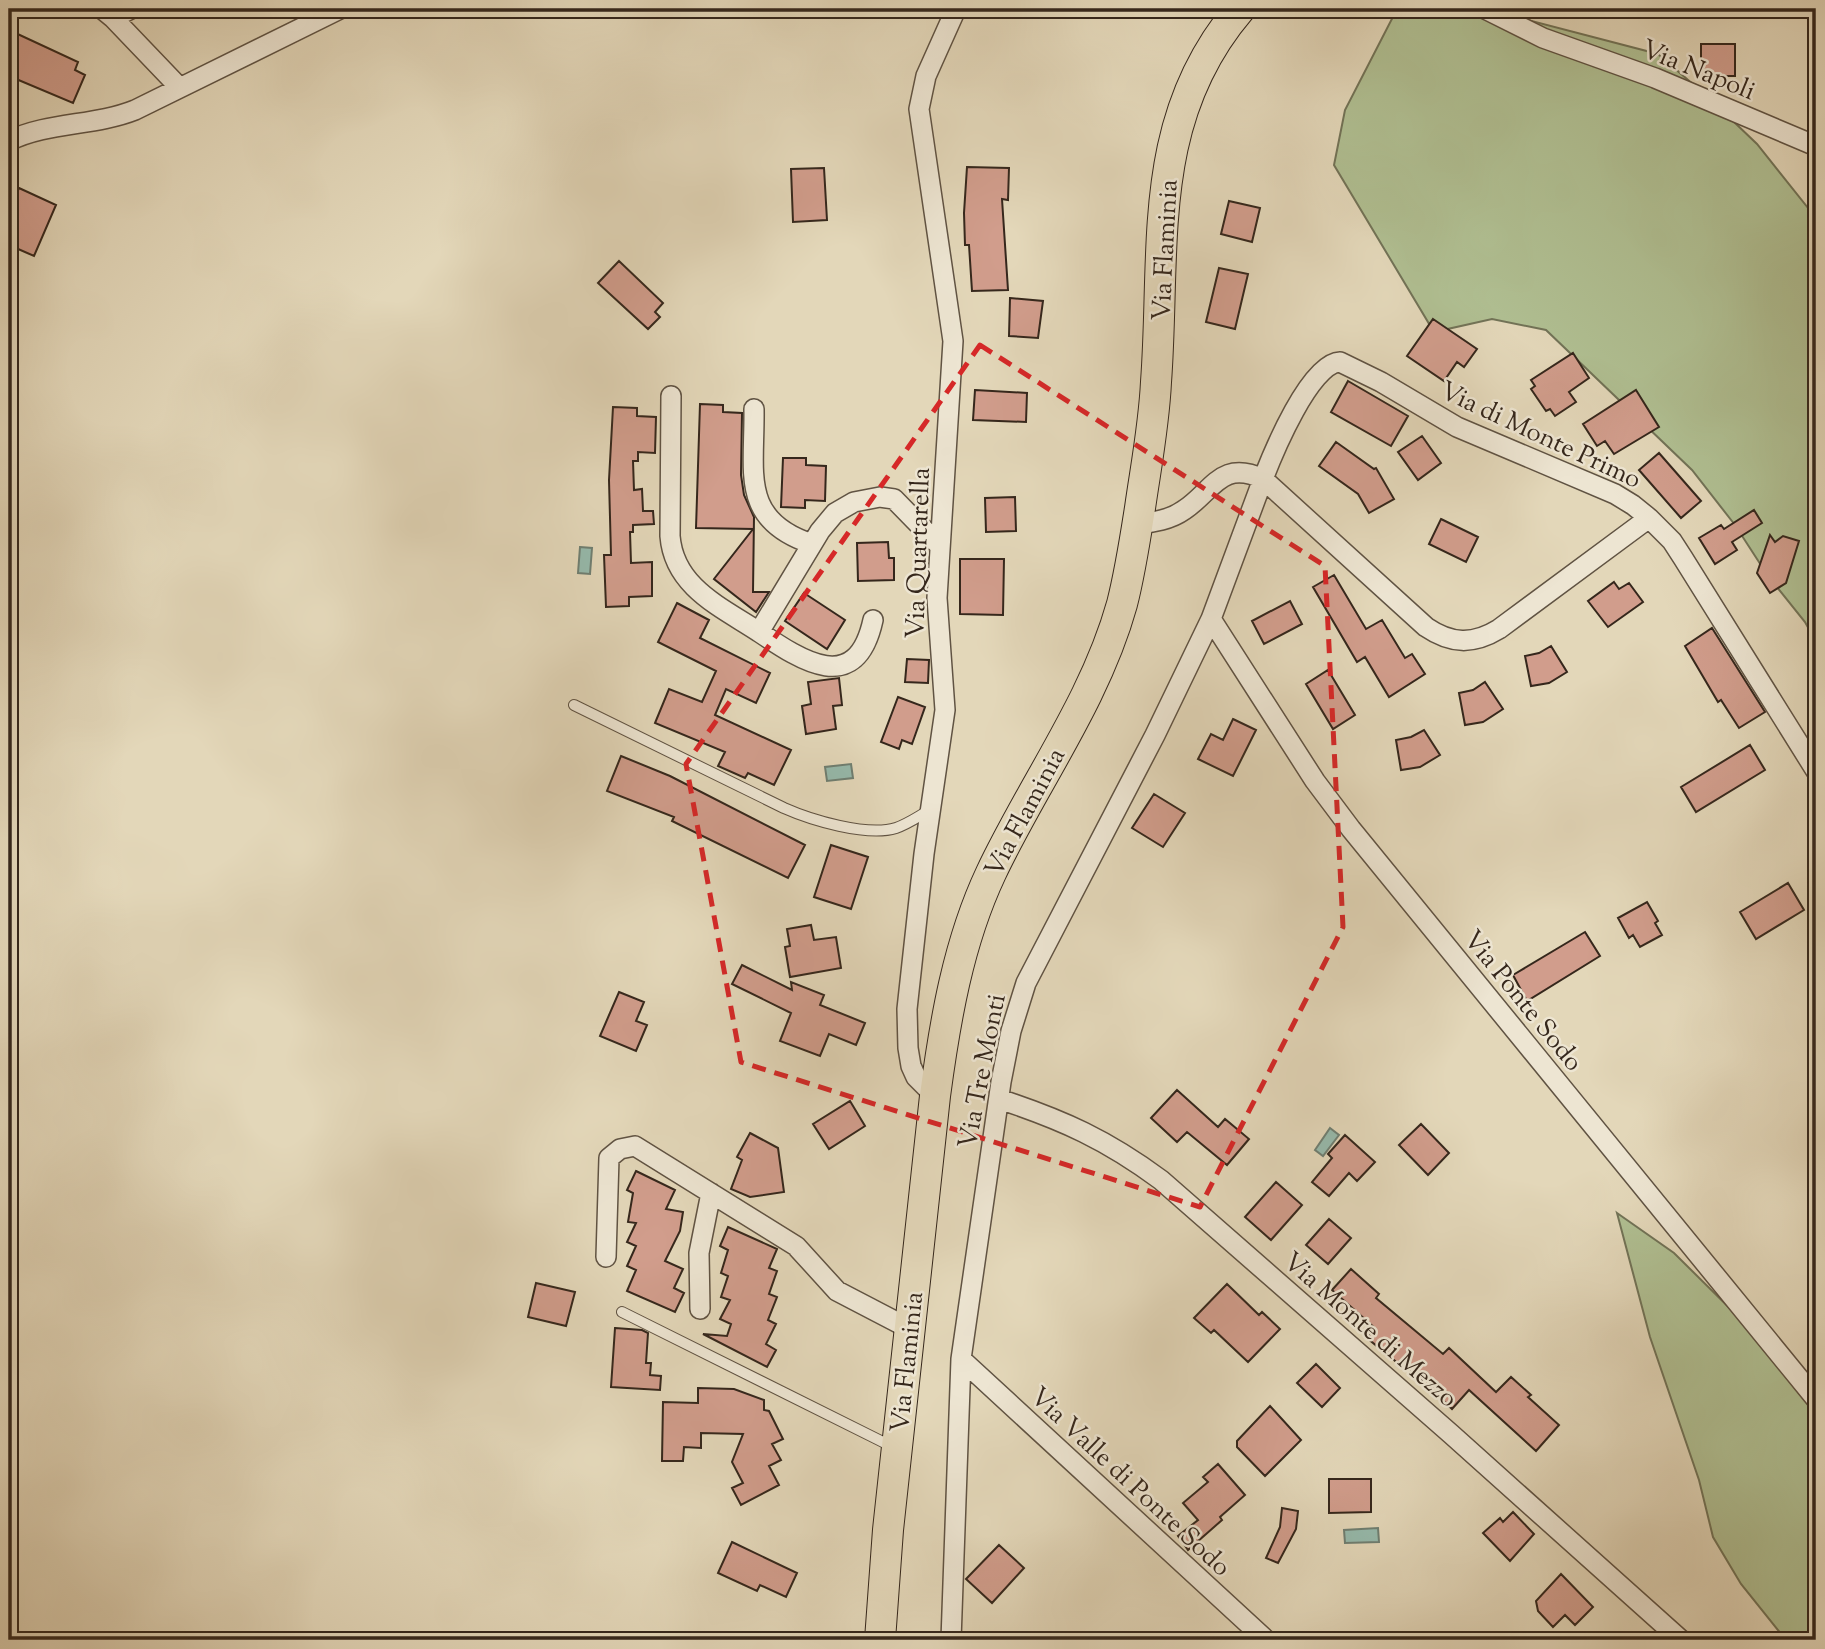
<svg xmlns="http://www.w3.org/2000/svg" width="1825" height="1649" font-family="'Sorts Mill Goudy',serif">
<rect width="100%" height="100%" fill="#e3d7b9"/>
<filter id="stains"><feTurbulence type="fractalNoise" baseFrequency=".00286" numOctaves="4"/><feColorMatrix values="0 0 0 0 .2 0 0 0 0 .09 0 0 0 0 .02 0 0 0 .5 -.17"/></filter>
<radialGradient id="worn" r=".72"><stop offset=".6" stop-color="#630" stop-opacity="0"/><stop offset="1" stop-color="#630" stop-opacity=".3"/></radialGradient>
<path fill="#b0bf92" stroke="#727357" stroke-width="2" d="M1397,9H1486L1658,54L1710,99L1757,144L1816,218V642L1805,622L1768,576L1735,525L1692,470L1546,330L1492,319L1434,332L1334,165L1345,110Z
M1617,1213L1674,1253L1789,1367L1816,1402V1640H1786L1741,1584L1713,1537L1699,1480L1650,1337Z"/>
<path fill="#96baac" stroke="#6f7f72" stroke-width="2" d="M580,547L592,548L590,574L578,573Z
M851,764L853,778L827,781L825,767Z
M1330,1128L1339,1135L1323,1156L1315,1150Z
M1378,1528L1379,1542L1345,1543L1344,1530Z"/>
<path fill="#d19d8c" stroke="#35271c" stroke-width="2" d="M9,30L78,62L75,70L85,75L73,103L9,76Z
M1701,44H1735V76H1701Z
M967,167L1009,168L1008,200L1002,199L1008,290L972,291L969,245H965L964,213Z
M824,168L827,220L793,222L791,169Z
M19,188L56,205L34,256L9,245V192L16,195Z
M1229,201L1260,208L1252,242L1221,234Z
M619,261L663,303L655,312L660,317L648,329L598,283Z
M1219,268L1248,274L1235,329L1206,322Z
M1010,298L1043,301L1038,338L1009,336Z
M1433,319L1477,349L1464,367L1457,362L1444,381L1407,356Z
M1573,353L1589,378L1569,392L1576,402L1555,416L1550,409L1546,411L1531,389L1535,386L1531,380Z
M1348,381L1408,416L1391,446L1331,412Z
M975,390L1027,393L1026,422L973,420Z
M1636,390L1659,427L1614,454L1605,441L1597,446L1583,424Z
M700,404L723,405V412L742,413L741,475L744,495L754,517L753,592H769L756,612L714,579L753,529L696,528Z
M613,407L637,408V416L656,417L655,453L638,452V461H633L634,490L642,489L643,511H653L654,524L633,525V532H630L631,563L652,562V596L629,597V606L606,607L604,555H611L609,480Z
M1422,436L1441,463L1418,480L1398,452Z
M1336,442L1374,469L1376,468L1394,499L1369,513L1358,494L1319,466Z
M1659,453L1701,501L1681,518L1639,470Z
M783,458H806V465L826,466L825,501L805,500V508L781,507Z
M1015,497L1016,531L986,532L985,498Z
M1754,510L1762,523L1732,542L1737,550L1715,564L1699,538L1721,525L1724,529Z
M1441,519L1478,537L1466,562L1429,544Z
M1770,535L1775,542L1783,536L1799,541L1786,583L1770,593L1757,573Z
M888,542L889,558H894V580L858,581L857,543Z
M960,559H1004L1003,615L960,614Z
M1334,575L1366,629L1382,620L1405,658L1412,654L1425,674L1389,697L1365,657L1357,662L1313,587Z
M1614,582L1619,589L1629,583L1643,602L1608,627L1588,601Z
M804,593L845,620L827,649L785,621Z
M1290,601L1302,624L1264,644L1252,621Z
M677,603L709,620L700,638L770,673L756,703L726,689L715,715L791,750L774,785L748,773L745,778L718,766L725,752L655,723L669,689L702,702L716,671L658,642Z
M1712,628L1765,712L1739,728L1721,700L1718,702L1685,646Z
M1551,646L1567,672L1549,683L1531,686L1525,656L1539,653Z
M907,659L929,660L928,683L905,682Z
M1328,670L1355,715L1333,729L1306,684Z
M839,678L842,705L833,706L836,729L806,734L802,706L811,704L808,682Z
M1485,682L1503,709L1483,722L1465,725L1459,693L1473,690Z
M898,697L925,707L912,744L902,740L899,749L881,742Z
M1233,719L1256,730L1233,776L1198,759L1211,734L1223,740Z
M1424,730L1440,755L1420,767L1401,770L1396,740L1411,737Z
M1750,745L1765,770L1696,812L1681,787Z
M621,756L670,776L805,845L788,878L672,821L674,817L607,791Z
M1154,794L1185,813L1163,847L1132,828Z
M831,845L868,857L851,909L814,897Z
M1788,883L1804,910L1756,939L1740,912Z
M1647,902L1658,921L1655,923L1662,935L1640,947L1633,935L1629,938L1618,918Z
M811,925L814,940L836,937L841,968L790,977L785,947L790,946L787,929Z
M1585,932L1600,956L1527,1001L1513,975Z
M742,965L792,990L791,982L824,995L820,1005L865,1023L856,1045L829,1034L820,1056L780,1041L791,1013L732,984Z
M619,992L644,1002L636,1021L647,1025L636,1051L600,1036Z
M1177,1090L1218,1127L1225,1119L1249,1139L1227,1165L1187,1132L1177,1142L1151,1118Z
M850,1101L865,1126L829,1149L813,1124Z
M1421,1124L1449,1153L1428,1175L1399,1145Z
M750,1133L778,1148L784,1192L750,1197L731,1189L742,1160L737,1157Z
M1345,1135L1375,1162L1357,1181L1349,1173L1329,1196L1312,1182L1332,1158L1328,1154Z
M636,1171L675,1190L666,1209L683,1212L680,1231L665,1261L683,1269L674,1288L684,1293L675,1312L627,1291L636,1270L627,1266L636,1246L627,1242L636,1223L628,1222L633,1193L627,1190Z
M1276,1182L1302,1205L1271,1240L1245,1217Z
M1329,1219L1351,1238L1328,1264L1306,1245Z
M728,1227L777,1249L769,1268L777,1271L769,1294L777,1297L768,1320L776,1324L766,1344L776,1350L767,1367L703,1334L727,1336L731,1324L720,1319L730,1300L721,1297L728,1276L721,1273L728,1250L720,1246Z
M1351,1269L1379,1294L1376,1298L1443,1354L1449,1348L1496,1392L1511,1377L1531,1395L1528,1397L1559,1425L1536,1451L1469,1390L1452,1409L1407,1366L1405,1369L1367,1338L1375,1328L1332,1290Z
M536,1283L575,1292L566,1326L528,1317Z
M1227,1284L1259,1315L1262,1312L1280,1329L1248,1362L1214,1330L1211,1333L1194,1318Z
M615,1328L642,1330L648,1333L646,1363H651L650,1375L661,1376L660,1390L611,1387Z
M1316,1364L1340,1388L1322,1407L1297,1383Z
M698,1388L734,1389L764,1400V1410L769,1411L783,1439L772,1444L781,1460L769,1466L779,1485L741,1505L732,1488L743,1483L732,1462L743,1434L701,1433V1448L684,1447L683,1461H662L663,1402L698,1403Z
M1270,1406L1301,1440L1265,1476L1237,1447V1441Z
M1218,1464L1245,1495L1220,1517L1222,1520L1188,1550L1178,1536L1198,1520L1183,1503L1208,1482L1203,1477Z
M1329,1479H1371V1512L1329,1513Z
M1282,1508L1298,1511L1296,1529L1278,1563L1266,1558L1280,1527Z
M1513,1512L1534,1534L1510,1561L1483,1533L1500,1518L1503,1522Z
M732,1542L797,1573L786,1597L760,1585L757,1591L718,1573Z
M999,1545L1024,1568L992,1603L966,1579Z
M1561,1574L1593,1607L1575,1625L1565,1615L1553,1627L1538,1611L1536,1601Z"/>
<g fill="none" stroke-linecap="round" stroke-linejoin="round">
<g stroke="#605343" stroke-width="12">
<path id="lane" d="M574,705L784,808C811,820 867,837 896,828C908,824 919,816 930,810
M622,1312L893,1447"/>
</g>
<g stroke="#605343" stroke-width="22">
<path id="street" d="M102,9L113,18L131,9
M1485,9L1543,38L1655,78L1816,146
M113,18L179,87
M9,141C47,122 95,126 135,110L340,9
M671,396L670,536C674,587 721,607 759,632L820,531L835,513L854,502L880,497L894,499L940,546
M754,409C755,472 739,520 812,544
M1649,518L1633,505L1615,494L1457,427L1381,382L1340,362C1310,363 1273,453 1263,479L1426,627C1451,644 1473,645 1499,629L1649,518L1672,541L1683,558L1816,771
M1211,619L1315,781L1351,829L1816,1399
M759,632C802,661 856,697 873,620
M935,1096L916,1077L911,1066L908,1048L907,1009L924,854L945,710L937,598L953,341L919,109L926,76L956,9
M999,1099C1063,1120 1107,1140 1161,1180L1451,1434L1681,1640
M606,1257L609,1158L620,1149L635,1146L796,1246L837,1291L910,1329
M700,1309L699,1253L711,1193
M961,1359L1266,1640
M951,1640L961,1359L1001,1082L1011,1031L1026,983L1155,735L1211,619L1263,479C1221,459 1213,491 1184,510C1170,520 1154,522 1137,524"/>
</g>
<g stroke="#35271c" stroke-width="32">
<path id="primary" d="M880,1640L888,1530L935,1096C945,1021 958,943 991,873C1033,784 1095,701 1122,604C1130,573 1135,540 1140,508C1146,466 1154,425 1156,382C1166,248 1145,120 1240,9"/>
</g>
<use href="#lane" stroke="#ede5d2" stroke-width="10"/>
<use href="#street" stroke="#ede5d2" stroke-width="19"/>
<use href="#primary" stroke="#e3d7b9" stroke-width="30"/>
</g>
<path fill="none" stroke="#d62828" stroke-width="5" stroke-dasharray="14 9" stroke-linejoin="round" d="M980,345L1325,566L1343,927L1200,1207L741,1062L686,764Z"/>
<g text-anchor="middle" stroke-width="5" stroke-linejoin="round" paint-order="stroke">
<g font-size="26" fill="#35271c" stroke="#ede5d2">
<text transform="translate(1699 69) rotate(22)" y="9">Via Napoli</text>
<text transform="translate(1164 250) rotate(-87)" y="9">Via Flaminia</text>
<text transform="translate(1541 434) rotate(25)" y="9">Via di Monte Primo</text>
<text transform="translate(917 553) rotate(-88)" y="9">Via Quartarella</text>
<text transform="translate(1024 812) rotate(-62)" y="9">Via Flaminia</text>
<text transform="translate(1524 1000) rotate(51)" y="9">Via Ponte Sodo</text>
<text transform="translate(981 1071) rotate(-79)" y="9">Via Tre Monti</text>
<text transform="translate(1371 1329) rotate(41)" y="9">Via Monte di Mezzo</text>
<text transform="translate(906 1362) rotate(-84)" y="9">Via Flaminia</text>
<text transform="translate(1131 1481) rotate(43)" y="9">Via Valle di Ponte Sodo</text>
</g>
</g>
<rect width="1825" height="1649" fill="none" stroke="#e3d7b9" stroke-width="35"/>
<rect x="10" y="10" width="1804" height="1628" fill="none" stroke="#35271c" stroke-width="3.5"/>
<rect x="18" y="18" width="1790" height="1614" fill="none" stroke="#35271c" stroke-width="2"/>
<rect width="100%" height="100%" filter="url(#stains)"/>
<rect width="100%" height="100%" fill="url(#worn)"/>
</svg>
